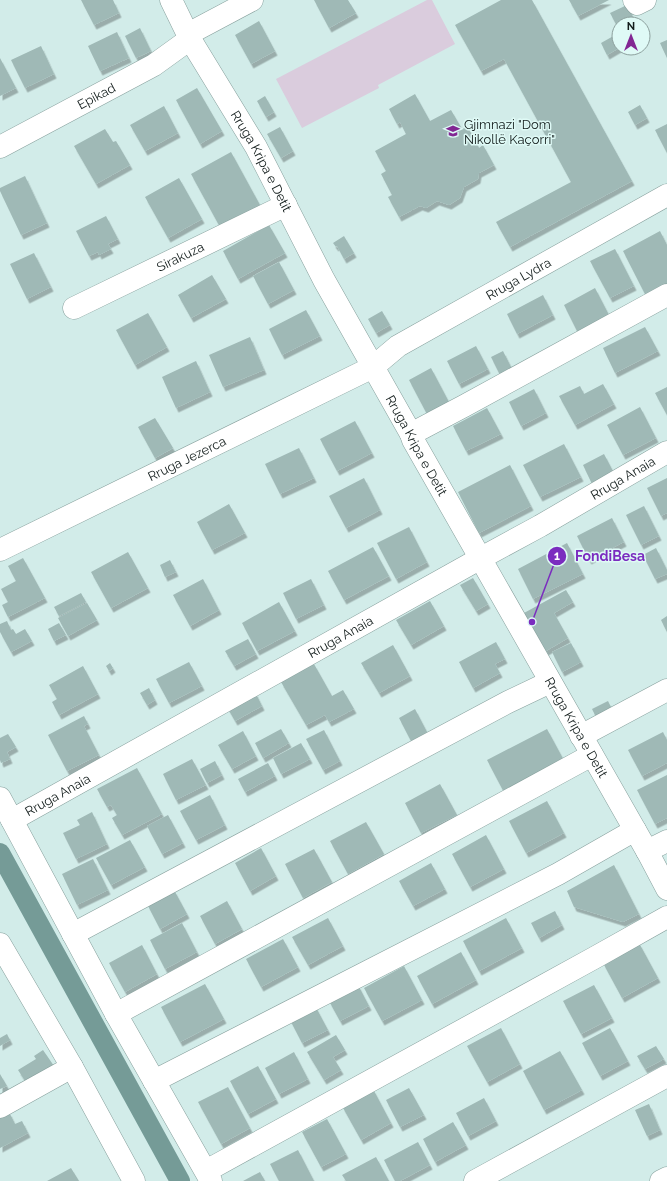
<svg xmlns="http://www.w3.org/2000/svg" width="667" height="1181" font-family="Raleway,sans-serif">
<defs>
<filter id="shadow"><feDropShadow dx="2.5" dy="4.5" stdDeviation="0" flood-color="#0004"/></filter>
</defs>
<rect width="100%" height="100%" fill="#d2ece9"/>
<path fill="#daccdd" d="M427,0H432L455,44L378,85L379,88L302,128L276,79Z"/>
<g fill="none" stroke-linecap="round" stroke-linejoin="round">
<path stroke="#759b97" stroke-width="20" d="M0,853L180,1181"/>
</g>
<path fill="#9fb9b6" filter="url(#shadow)" d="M81,0H113L119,13L94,25Z
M314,0H348L356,13L329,28Z
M501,0H532L632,181L510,247L496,222L571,182L504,59L481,71L455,25Z
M569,0H609L578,16Z
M627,5L633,17L617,26L610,13Z
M259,21L275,51L251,64L235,35Z
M140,28L151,51L136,58L125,36Z
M117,32L129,58L100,71L88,46Z
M617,34L619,37V48L607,55L601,43Z
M667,40V58L660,43Z
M41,46L54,74L25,88L11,60Z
M0,58L16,88L0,96Z
M197,88L222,131L200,144L176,100Z
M415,94L430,121L451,110L462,129L467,126L479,148L483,145L494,165L479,173L478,179L464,187L460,198L449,205L437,201L426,208L420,206L399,217L388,197L392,195L381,174L386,171L375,151L406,134L400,122L397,124L389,109Z
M265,96L274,112L266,117L257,101Z
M640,105L647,118L635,125L628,112Z
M164,106L178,133L145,151L130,125Z
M667,124V153L655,130Z
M280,127L293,151L281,158L267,134Z
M105,129L113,142L116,141L130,165L96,184L74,146Z
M231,152L260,205L220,227L191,174Z
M25,176L47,223L21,235L0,191V188Z
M179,178L202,219L168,238L145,197Z
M106,216L118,239L108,244L111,249L99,255L98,252L89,256L76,231Z
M269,225L285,253L238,279L223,251Z
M660,231L667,245V285L646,296L623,251Z
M344,236L354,253L344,259L337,246L336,247L333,243Z
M615,249L634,286L610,298L590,261Z
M34,253L51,287L27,299L10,264Z
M279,262L294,290L268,304L253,276Z
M212,275L226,299L191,318L178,295Z
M595,288L611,319L579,335L564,305Z
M543,295L553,315L517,334L507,314Z
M306,310L320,336L282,355L269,329Z
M382,311L390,325L376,333L368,319Z
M148,313L167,347L135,365L116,330Z
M645,327L658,351L615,373L603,348Z
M250,337L264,370L223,387L209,355Z
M476,346L488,369L459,384L447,361Z
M503,351L515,375L503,381L491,357Z
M196,361L210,392L176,408L162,377Z
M431,368L450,404L428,416L409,380Z
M603,384L614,404L575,425L559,396L580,386L584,394Z
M667,387V415L655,393Z
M534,389L546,413L521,426L509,402Z
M640,407L656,438L623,455L607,425Z
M487,408L501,434L466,451L453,426Z
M155,418L173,448L155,458L138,427Z
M355,421L372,453L337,471L320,439Z
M564,444L581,477L540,497L523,465Z
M299,448L314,478L280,494L265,464Z
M604,454L616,477L594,488L583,465Z
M510,465L531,506L479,533L458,492Z
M364,478L380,510L346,528L329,496Z
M667,478V513L661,516L647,488Z
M229,504L245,533L212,550L197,522Z
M644,506L659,536L641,545L626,515Z
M612,518L624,542L589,560L577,536Z
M409,527L427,562L396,579L377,543Z
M567,543L583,574L533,599L518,569Z
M373,547L389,576L344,600L328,571Z
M656,548L667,570V574L655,579L643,555Z
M128,552L148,588L111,608L91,572Z
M23,558L45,598L8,617L2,605L8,602L1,589L16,581L8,566Z
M170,560L176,572L165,577L160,565Z
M473,578L488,604L476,611L460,585Z
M203,579L219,610L190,626L173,595Z
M311,579L324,605L296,619L283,593Z
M566,590L573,602L554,613L568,638L546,651L524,613Z
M81,593L86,602L59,616L54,607Z
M430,601L444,626L411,645L396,620Z
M279,602L295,631L257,651L242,623Z
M87,603L97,620L68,636L58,618Z
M667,616V632L661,620Z
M7,621L11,630L13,629L16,634L25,629L32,641L11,652L0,632V624Z
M59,623L66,635L54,641L48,629Z
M248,639L256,654L234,666L225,651Z
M496,642L505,659L495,664L500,673L473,688L459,662Z
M571,643L581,662L562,672L552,652Z
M393,645L410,676L379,693L361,663Z
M189,662L202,686L169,703L156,679Z
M110,663L113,668L109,671L106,666Z
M314,664L332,696L343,690L354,709L329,722L325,715L306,725L281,682Z
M83,666L98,694L59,715L52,702L57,699L49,685Z
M149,688L155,700L147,705L140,693Z
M255,692L262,706L235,721L227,707Z
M608,701L613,711L597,719L592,709Z
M415,709L427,732L411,741L399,718Z
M84,716L88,724L84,726L99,755L67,771L48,735Z
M281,729L289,743L263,758L255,743Z
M547,729L567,766L507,798L487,760Z
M324,730L340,761L323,770L306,739Z
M243,731L256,756L232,769L218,745Z
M663,732L667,740V763L642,776L628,750Z
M8,734L16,747L7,752L10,759L1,763L0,760V738Z
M301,743L310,759L281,774L273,758Z
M192,759L206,785L176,800L163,774Z
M215,761L222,775L207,783L200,769Z
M268,763L275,776L245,792L238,779Z
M137,768L162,814L122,835L112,818L117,815L111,805L107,807L97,789Z
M667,775V818L655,824L637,790Z
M440,784L457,815L421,833L405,803Z
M210,795L225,825L196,840L180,811Z
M547,801L564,833L526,853L509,821Z
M92,812L107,844L76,859L63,833L80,825L77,820Z
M168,815L183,843L162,854L147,826Z
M366,822L384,854L348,874L330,841Z
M486,835L504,869L470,887L452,854Z
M130,840L145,867L111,885L96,858Z
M261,848L276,876L250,891L235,863Z
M314,849L332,882L303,898L285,864Z
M93,859L108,890L77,905L62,874Z
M431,863L445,889L413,906L399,881Z
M614,865L639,914L623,922L574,907L567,891Z
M174,890L187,914L160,929L147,904Z
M227,901L242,929L215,944L200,916Z
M555,911L562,925L539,938L531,923Z
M328,918L343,946L308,965L292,937Z
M506,918L522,948L479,971L463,941Z
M182,923L197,952L165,969L150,940Z
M283,939L298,967L261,987L246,959Z
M639,943L658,978L622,998L603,963Z
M142,945L157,974L125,992L109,963Z
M461,952L476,980L432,1004L417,976Z
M404,966L422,1000L382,1021L364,988Z
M205,984L224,1019L180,1042L161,1007Z
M358,985L369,1006L340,1021L329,1001Z
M594,985L612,1018L581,1034L563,1001Z
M313,1002L328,1030L302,1043L288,1016Z
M501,1028L520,1064L487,1082L467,1046Z
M610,1028L628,1061L600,1076L582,1043Z
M7,1034L10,1040L0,1046V1038Z
M336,1035L345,1050L333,1057L341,1070L324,1080L307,1052Z
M656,1046L664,1059L645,1069L637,1056Z
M43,1050L58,1072L31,1090L18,1070L36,1059L34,1056Z
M560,1051L582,1090L544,1110L523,1071Z
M294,1052L308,1079L279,1094L265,1068Z
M258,1066L276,1099L248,1114L230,1081Z
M0,1074L7,1086L0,1089Z
M228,1087L250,1128L221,1144L198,1102Z
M409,1088L424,1115L400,1127L386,1100Z
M373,1089L391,1123L361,1140L342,1106Z
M484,1098L496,1121L468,1136L456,1113Z
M649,1104L660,1130L647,1136L635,1110Z
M9,1112L15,1124L22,1121L28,1133L0,1148V1117Z
M327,1119L346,1154L321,1167L302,1132Z
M453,1122L466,1145L435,1162L423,1139Z
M418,1142L430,1165L400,1181H395L384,1160Z
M298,1150L314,1181H279L270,1164Z
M376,1157L389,1181H346L342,1175Z
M71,1168L79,1181H47Z
M260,1172L265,1181H243Z"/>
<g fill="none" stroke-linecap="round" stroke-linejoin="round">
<g stroke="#87a09d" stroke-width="23">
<g id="minor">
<path id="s1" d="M171,0L190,39L256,147L324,280L411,434L413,440L647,851L667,889"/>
<path d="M634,0L637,4L645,0"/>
<path d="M188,34L252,0"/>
<path id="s2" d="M0,147L154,65L190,39"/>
<path id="s3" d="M74,308L286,205"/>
<path d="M411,434L464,406L667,295"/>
<path id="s4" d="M0,550L373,367L398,346L667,195"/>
<path d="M581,736L667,690"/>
<path d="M0,798L116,1014L211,1181"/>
<path id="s5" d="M12,820L481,558L540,526L667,452"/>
<path d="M647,851L667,841"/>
<path d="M73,934L508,702L550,682"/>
<path d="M0,944L72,1067L134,1181"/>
<path d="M116,1014L592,755"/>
<path d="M154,1081L558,874L635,830"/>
<path d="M0,1107L72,1067"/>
<path d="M206,1171L594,958L667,917"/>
<path d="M475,1181L667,1076"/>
<path d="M661,1181L667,1178"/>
</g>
</g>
<use href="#minor" stroke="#fff" stroke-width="22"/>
</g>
<defs>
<g id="school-bare" transform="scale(1.08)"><path d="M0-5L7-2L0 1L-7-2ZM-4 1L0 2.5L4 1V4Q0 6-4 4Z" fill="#822793" stroke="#dffaf6" stroke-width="2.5" paint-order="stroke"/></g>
</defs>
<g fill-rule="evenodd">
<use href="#school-bare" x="453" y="131"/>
</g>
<g text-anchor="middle" stroke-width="3" stroke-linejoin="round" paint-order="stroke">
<g font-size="13" fill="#121c1b" stroke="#dffaf6">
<text dy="5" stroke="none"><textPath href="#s2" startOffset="109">Epikad</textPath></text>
<text dy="5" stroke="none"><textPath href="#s1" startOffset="185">Rruga Kripa e Detit</textPath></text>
<text dy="5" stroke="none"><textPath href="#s3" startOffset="118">Sirakuza</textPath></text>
<text dy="5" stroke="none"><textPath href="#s4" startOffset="586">Rruga Lydra</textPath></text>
<text dy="5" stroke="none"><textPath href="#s1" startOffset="509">Rruga Kripa e Detit</textPath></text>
<text dy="5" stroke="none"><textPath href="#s4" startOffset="208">Rruga Jezerca</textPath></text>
<text dy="5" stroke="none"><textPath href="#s5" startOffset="700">Rruga Anaia</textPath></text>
<text dy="5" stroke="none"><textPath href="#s5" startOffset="376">Rruga Anaia</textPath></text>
<text dy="5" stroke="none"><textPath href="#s1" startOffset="833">Rruga Kripa e Detit</textPath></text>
<text dy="5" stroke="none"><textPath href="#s5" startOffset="52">Rruga Anaia</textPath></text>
</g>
<g font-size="13" fill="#121c1b" stroke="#dffaf6" text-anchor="start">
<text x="464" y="129">Gjimnazi "Dom<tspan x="464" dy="15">Nikollë Kaçorri"</tspan></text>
</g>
</g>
<path fill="none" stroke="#7b2cbf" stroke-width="1.5" d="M532 622L557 556"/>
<g fill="#7b2cbf" stroke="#dffaf6" stroke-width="1.5">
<circle cx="532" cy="622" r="4"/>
<circle cx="557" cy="556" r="10"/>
</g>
<g font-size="12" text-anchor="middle" font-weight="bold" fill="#fff">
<text x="557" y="560">1</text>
</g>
<g font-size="14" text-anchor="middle" font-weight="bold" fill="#7b2cbf" stroke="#dffaf6" stroke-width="3" stroke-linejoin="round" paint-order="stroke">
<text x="610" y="561">FondiBesa</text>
</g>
<g transform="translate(631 36)"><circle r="19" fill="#dffaf6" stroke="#8da19e"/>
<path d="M0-3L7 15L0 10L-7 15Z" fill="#822793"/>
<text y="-6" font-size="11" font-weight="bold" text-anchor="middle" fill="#121c1b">N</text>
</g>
</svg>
